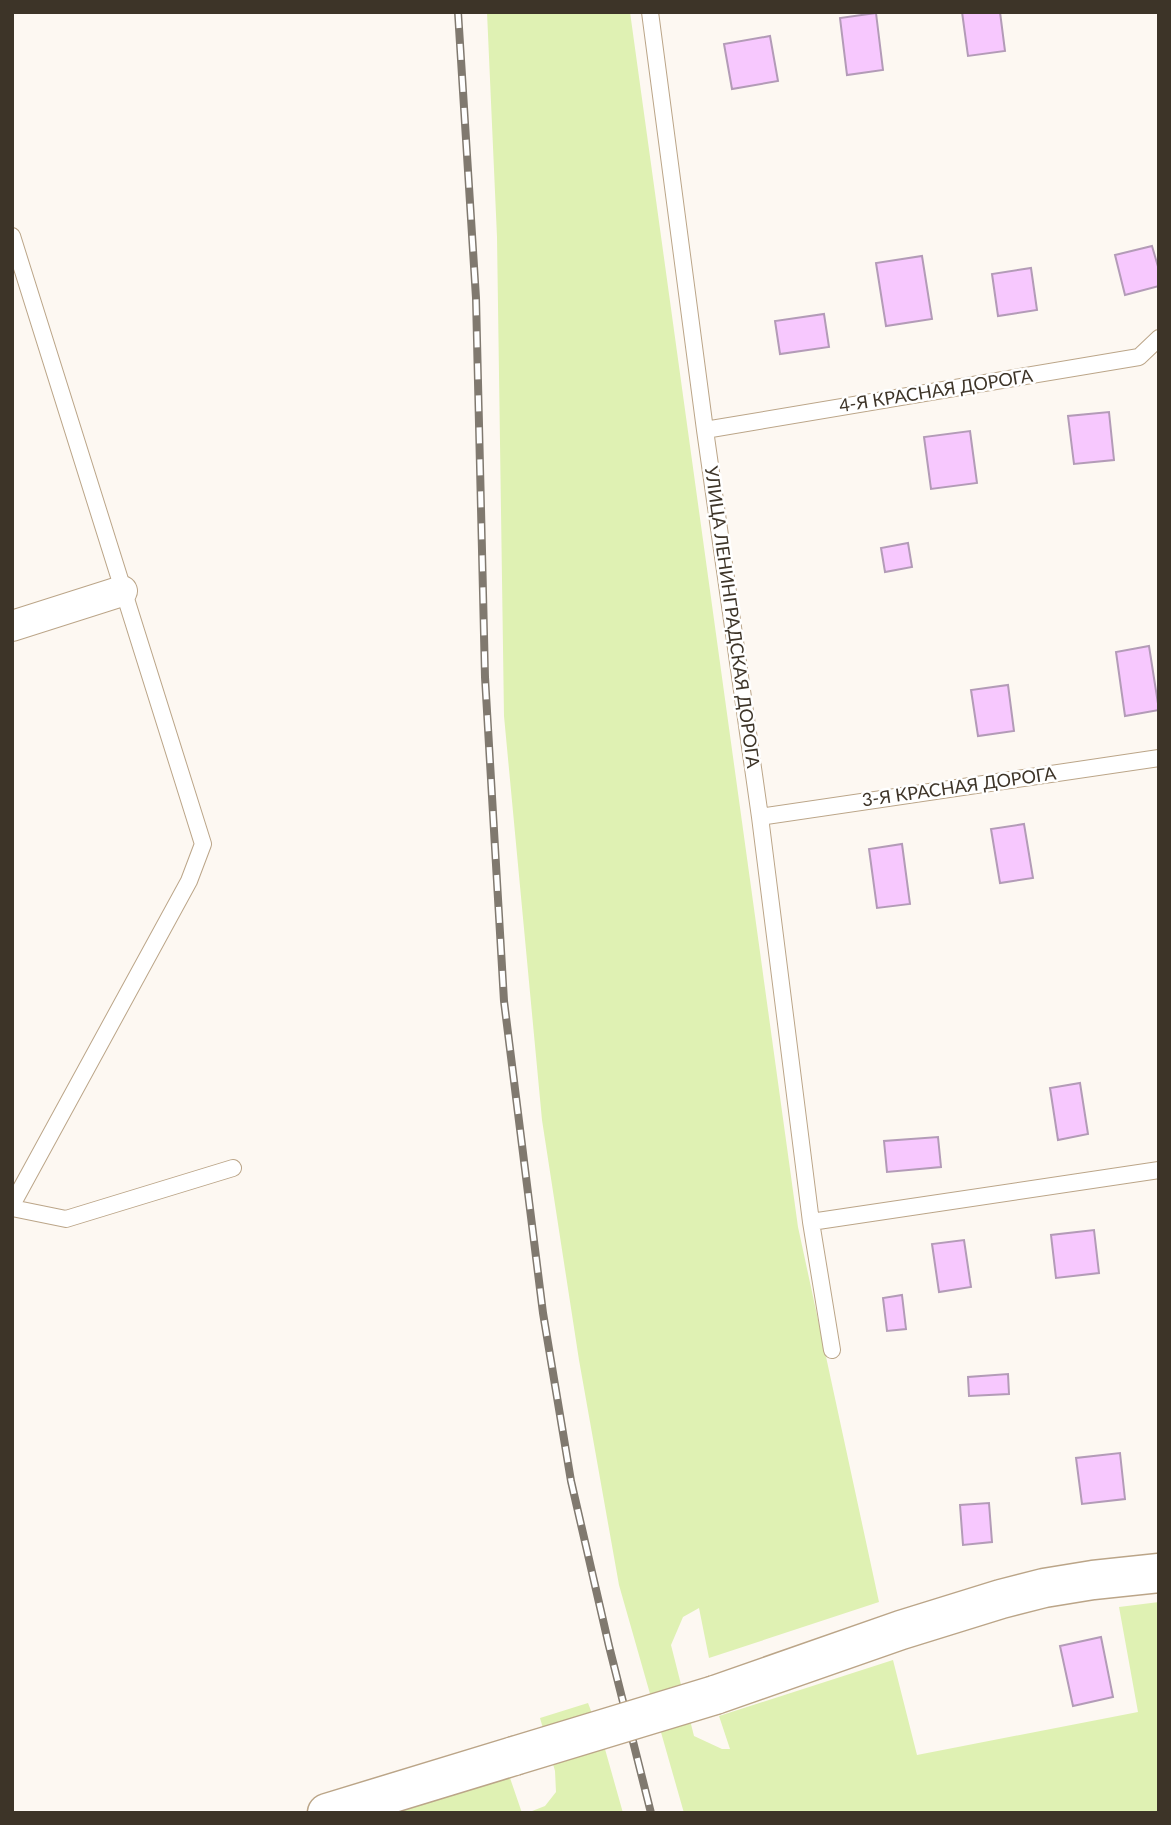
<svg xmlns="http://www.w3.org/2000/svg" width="1171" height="1825" font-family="Lato,sans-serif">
<rect width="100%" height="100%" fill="#fdf8f2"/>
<path fill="#dff1b3" d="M487,12H630L798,1227L879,1602L709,1658L699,1608L683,1617L671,1645L694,1736L722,1749H730L719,1716L893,1660L917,1755L1138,1712L1119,1607L1159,1602V1813H684L619,1585L579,1360L542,1120L504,716L497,237Z
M588,1703L603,1742L623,1813H527L545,1806L556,1792L555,1771L540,1718Z
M510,1778L522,1813H395Z"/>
<path fill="#f7c8fe" stroke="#b39bb7" stroke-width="2" d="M962,12H1000L1005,51L968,56Z
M876,13L883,70L847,75L840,18Z
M770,36L778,81L732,89L724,44Z
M1152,246L1159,270V286L1125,295L1115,255Z
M922,256L932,319L886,326L876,263Z
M1031,268L1037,310L998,316L992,274Z
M824,314L829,347L780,354L775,321Z
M1109,412L1114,460L1074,464L1068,416Z
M970,431L977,483L931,489L924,437Z
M908,543L912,567L885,572L881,548Z
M1149,646L1159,710L1125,716L1116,652Z
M1008,685L1014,731L978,736L971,690Z
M1024,824L1033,878L1000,883L991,829Z
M902,844L910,904L877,908L869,849Z
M1080,1083L1088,1134L1058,1140L1050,1088Z
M938,1137L941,1167L887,1172L884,1141Z
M1094,1230L1099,1273L1056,1278L1051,1235Z
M964,1240L971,1287L939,1292L932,1244Z
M902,1295L906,1329L887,1331L883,1298Z
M1008,1374L1009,1394L969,1396L968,1377Z
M1120,1453L1125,1499L1082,1504L1076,1458Z
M989,1503L992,1542L963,1545L960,1505Z
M1101,1637L1113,1697L1073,1706L1060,1646Z"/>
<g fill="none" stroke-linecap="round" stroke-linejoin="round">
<g stroke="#bba588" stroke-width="18">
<path id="service" d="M650,12L705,430L760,817L811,1222L832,1350
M12,236L203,844L189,881L12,1205
M705,430L1139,357L1159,338
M760,817L1159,758
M12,1208L66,1219L233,1168
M811,1222L1159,1170"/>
</g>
<g stroke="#bba588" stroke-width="32">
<path id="minor" d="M12,626L122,591"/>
</g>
<g stroke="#bba588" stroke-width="41">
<path id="secondary" d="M715,1695L901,1630L1001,1599L1044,1588L1093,1580L1159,1573
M327,1813L514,1756"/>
</g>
<use href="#service" stroke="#fff" stroke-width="16"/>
<use href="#minor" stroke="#fff" stroke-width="30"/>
<use href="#secondary" stroke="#fff" stroke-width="38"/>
<g stroke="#80796f" stroke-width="8">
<path id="rail" d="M458,12L476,298L485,677L504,1001L543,1313L571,1481L609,1646L651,1813"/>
</g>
<use href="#rail" stroke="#fff" stroke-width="5" stroke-dasharray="16" stroke-linecap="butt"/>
<g stroke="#bba588" stroke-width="41" stroke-linecap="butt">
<path id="secondary-bridge" d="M514,1756L715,1695"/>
</g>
<use href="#secondary-bridge" stroke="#fff" stroke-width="38"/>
</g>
<g text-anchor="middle" stroke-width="5" stroke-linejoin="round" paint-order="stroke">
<g font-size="18" fill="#3d3428" stroke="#fff">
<text transform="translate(936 391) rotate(-9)" y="6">4-Я КРАСНАЯ ДОРОГА</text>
<text transform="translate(732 617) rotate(82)" y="6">УЛИЦА ЛЕНИНГРАДСКАЯ ДОРОГА</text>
<text transform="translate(959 787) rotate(-8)" y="6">3-Я КРАСНАЯ ДОРОГА</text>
</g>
</g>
<rect width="1171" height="1825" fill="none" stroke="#3d3428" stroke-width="28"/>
</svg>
